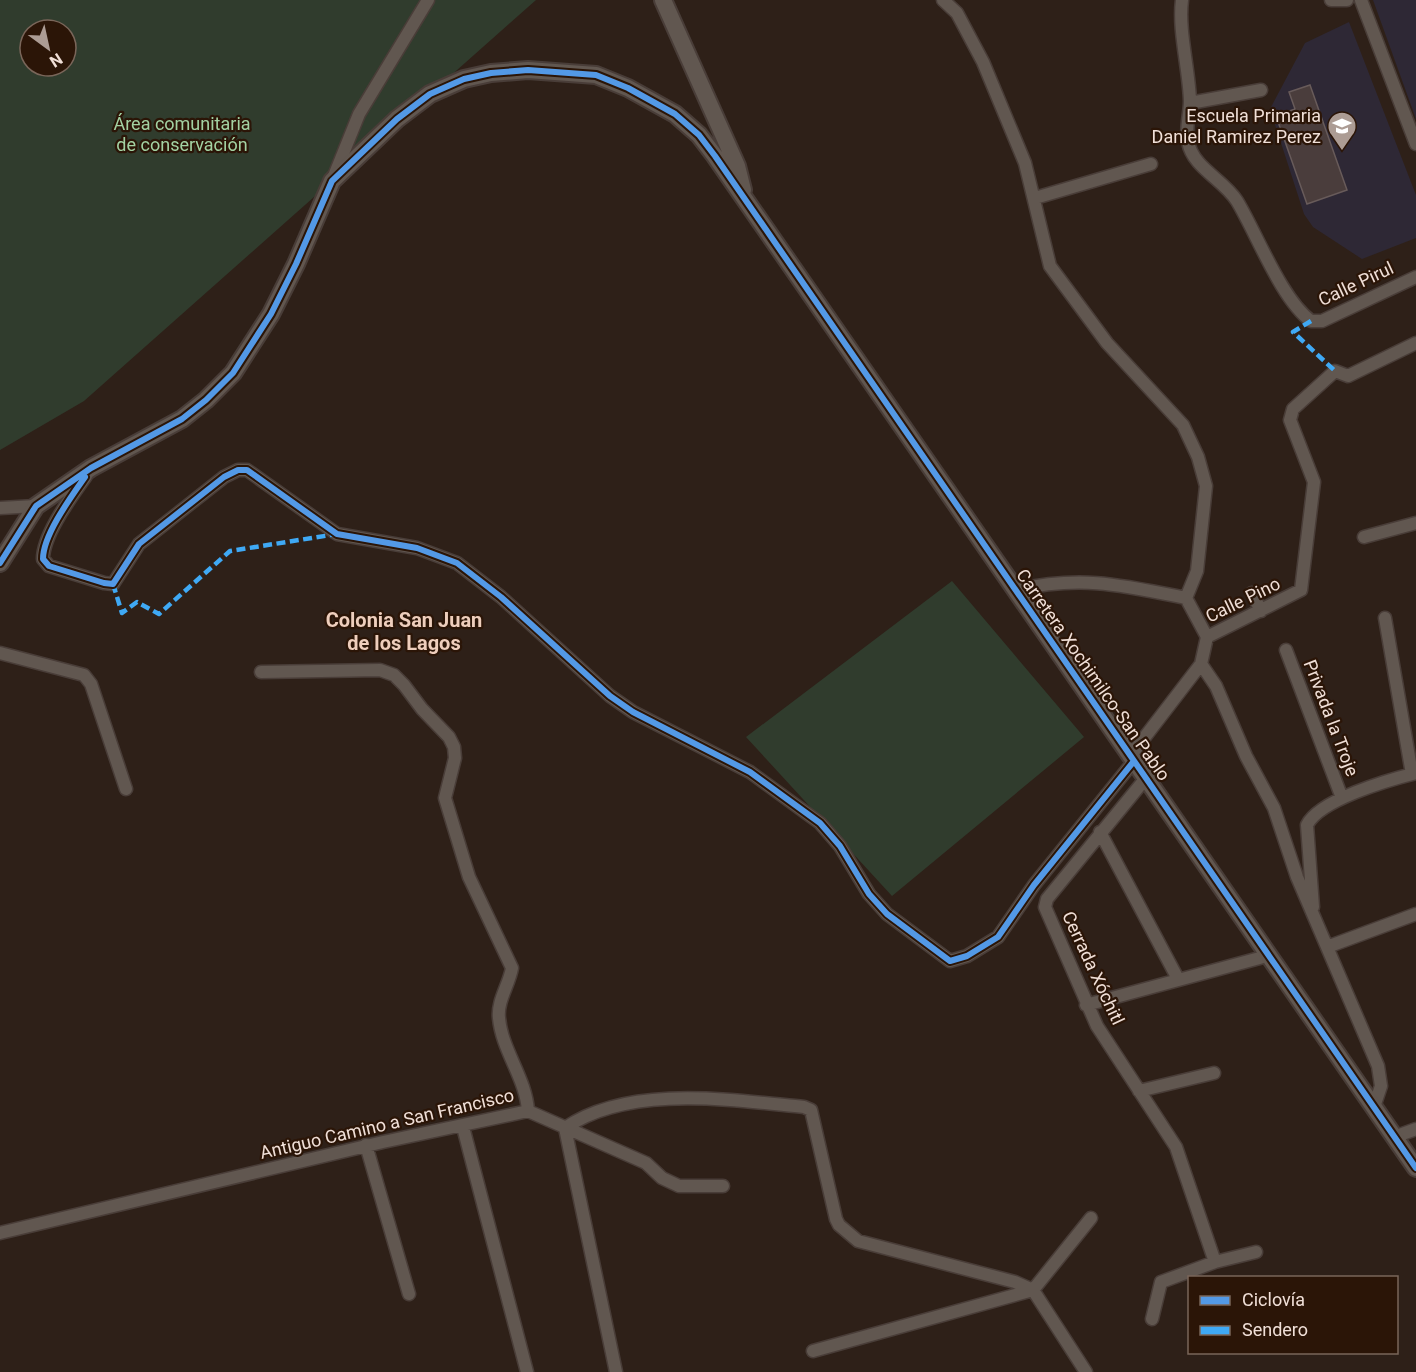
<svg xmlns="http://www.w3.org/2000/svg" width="1416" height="1372" font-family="Roboto,sans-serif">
<rect width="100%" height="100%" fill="#2e2018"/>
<path fill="#2e2835" d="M1373,0H1416V119Z
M1349,22L1416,195V238L1362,259L1313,227L1304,214L1270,109L1305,43Z"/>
<path fill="#303c2d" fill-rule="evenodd" d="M0,0H536L84,401L0,450ZM30,30H66V66H30Z
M952,581L1084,737L892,896L746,737Z"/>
<path fill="#4a3d3c" stroke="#685b5a" stroke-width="1.5" d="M1310,85L1347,190L1307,204L1276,116L1295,109L1289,92Z"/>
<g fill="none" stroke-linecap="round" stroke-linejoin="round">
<g stroke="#493d38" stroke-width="15">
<path id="street" d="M943,0L957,13L983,62L1025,163L1050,266L1107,343L1183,425L1198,457L1206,486L1197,571L1186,598L1207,637
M1182,0C1178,30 1189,69 1190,101C1190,114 1185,129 1188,142C1193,168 1223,179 1237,201C1257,234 1281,299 1311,321H1322L1416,277
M1331,0H1347
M1361,0L1416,144
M1190,103L1261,90
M334,176L359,114L428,0
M1035,198L1151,164
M86,476C72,496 43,534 43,559L49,566L104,583L113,584L139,544L224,477L238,470H247L337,534L417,548L457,563L501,597L610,696L633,712L750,772L820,823L840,846L869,894L887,914L950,961L967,956L998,937L1034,885L1134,761
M0,508L36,506
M1364,537L1416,523
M1016,590C1081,575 1122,585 1186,598
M1252,593L1261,611
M1385,618L1412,774
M1286,650L1342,798
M0,653L84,675L91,684L126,789
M1201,664L1216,686L1246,756L1274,808L1297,877L1378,1066L1381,1086L1374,1107
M261,672L380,670L394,675L404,685L422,709L449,737L454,747L455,758L445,798L469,877L512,968C509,985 497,1001 499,1018C502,1051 526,1078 528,1111
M1131,755L1201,664L1207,637L1301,590L1314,482L1290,420L1293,409L1335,371L1348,376L1416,343
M1146,778L1047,899L1045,907L1097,1026L1176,1147L1215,1262
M1100,832L1178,979
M1313,907L1307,825C1319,800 1388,780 1416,773
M1327,947L1416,914
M1086,1005L1267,956
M1139,1091L1214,1073
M463,1127L527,1372
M565,1128C629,1084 731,1100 804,1107L811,1110L836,1219L839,1225L858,1241L1015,1282L1033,1290L1086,1372
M565,1128L616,1372
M1394,1137L1416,1129
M366,1145L409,1294
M0,1233L383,1142L528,1111L646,1163L662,1178L679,1186H723
M1152,1319L1161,1282L1215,1262L1256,1252
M813,1351L1033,1290L1091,1218"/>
</g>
<g stroke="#493d38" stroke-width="20">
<path id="secondary" d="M663,0L737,166L743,190
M0,563L36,506L91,468L182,419L206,400L233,373L271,314L296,264L332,181L397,119L430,94L464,79L491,73L528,70L596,75L628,88L675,114L699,135L715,156L1416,1168"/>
</g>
<use href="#street" stroke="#615750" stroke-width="12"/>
<use href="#secondary" stroke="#615750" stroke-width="16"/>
<path stroke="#3fa9f5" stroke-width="4.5" stroke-dasharray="9 4.5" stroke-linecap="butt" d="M1311,321L1293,332L1335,371
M113,584L122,613L137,602L159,614L230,551L337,534"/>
<g stroke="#2b1507" stroke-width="10">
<path id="cycleway" d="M85,477C71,497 43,535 43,559L49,566L104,583L113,584L139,544L224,477L238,470H247L337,534L417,548L457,563L501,597L610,696L633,712L750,772L820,823L840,846L869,894L887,914L950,961L967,956L998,937L1034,885L1134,761
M0,563L36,506L91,468L182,419L206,400L233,373L271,314L296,264L332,181L397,119L430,94L464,79L491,73L528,70L596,75L628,88L675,114L699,135L715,156L1416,1168"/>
</g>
<use href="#cycleway" stroke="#5399e6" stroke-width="6"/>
</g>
<defs>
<g id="school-pin" transform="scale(1.5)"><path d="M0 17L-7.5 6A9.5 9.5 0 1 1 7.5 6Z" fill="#ac9c94" stroke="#2b1507"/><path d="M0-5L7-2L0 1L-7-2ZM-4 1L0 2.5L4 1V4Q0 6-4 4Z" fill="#fff"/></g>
</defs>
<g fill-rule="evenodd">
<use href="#school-pin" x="1342" y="126"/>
</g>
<g text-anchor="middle" stroke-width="4.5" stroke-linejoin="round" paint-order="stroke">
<g font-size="18" fill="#f0dfd7" stroke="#2b1507" text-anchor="end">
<text x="1321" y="122">Escuela Primaria<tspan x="1321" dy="21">Daniel Ramirez Perez</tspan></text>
</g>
<g font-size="18" fill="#a3d2a3" stroke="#2b1507">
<text x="182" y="130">Área comunitaria<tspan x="182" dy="21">de conservación</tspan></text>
</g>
<g font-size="18" fill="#f0dfd7" stroke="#2b1507">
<text transform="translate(1356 284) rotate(-25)" y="6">Calle Pirul</text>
<text transform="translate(1243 600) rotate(-26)" y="6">Calle Pino</text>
<text transform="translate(1093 675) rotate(55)" y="6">Carretera Xochimilco-San Pablo</text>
<text transform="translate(1331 718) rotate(69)" y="6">Privada la Troje</text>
<text transform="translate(1093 968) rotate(65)" y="6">Cerrada Xóchitl</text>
<text transform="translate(387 1124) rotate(-13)" y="6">Antiguo Camino a San Francisco</text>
</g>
<g font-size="20" font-weight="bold" fill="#eecebc" stroke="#2b1507">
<text x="404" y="627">Colonia San Juan<tspan x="404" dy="23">de los Lagos</tspan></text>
</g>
</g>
<rect x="1188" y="1276" width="210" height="78" fill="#2b1507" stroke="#7a665a" stroke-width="1.5"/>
<rect x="1200" y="1296" width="30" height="9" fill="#5399e6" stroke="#7a665a" stroke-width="1.5"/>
<text x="1242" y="1306" font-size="18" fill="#f0dfd7">Ciclovía</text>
<rect x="1200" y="1326" width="30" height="9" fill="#3fa9f5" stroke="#7a665a" stroke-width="1.5"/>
<text x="1242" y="1336" font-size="18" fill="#f0dfd7">Sendero</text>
<g transform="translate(48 48) rotate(147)"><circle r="28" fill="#2b1507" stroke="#7a665a" stroke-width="1.5"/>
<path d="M0-4.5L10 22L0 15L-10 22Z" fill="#ac9c94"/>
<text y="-9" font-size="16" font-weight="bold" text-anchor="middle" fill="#f0dfd7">N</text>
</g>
</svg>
